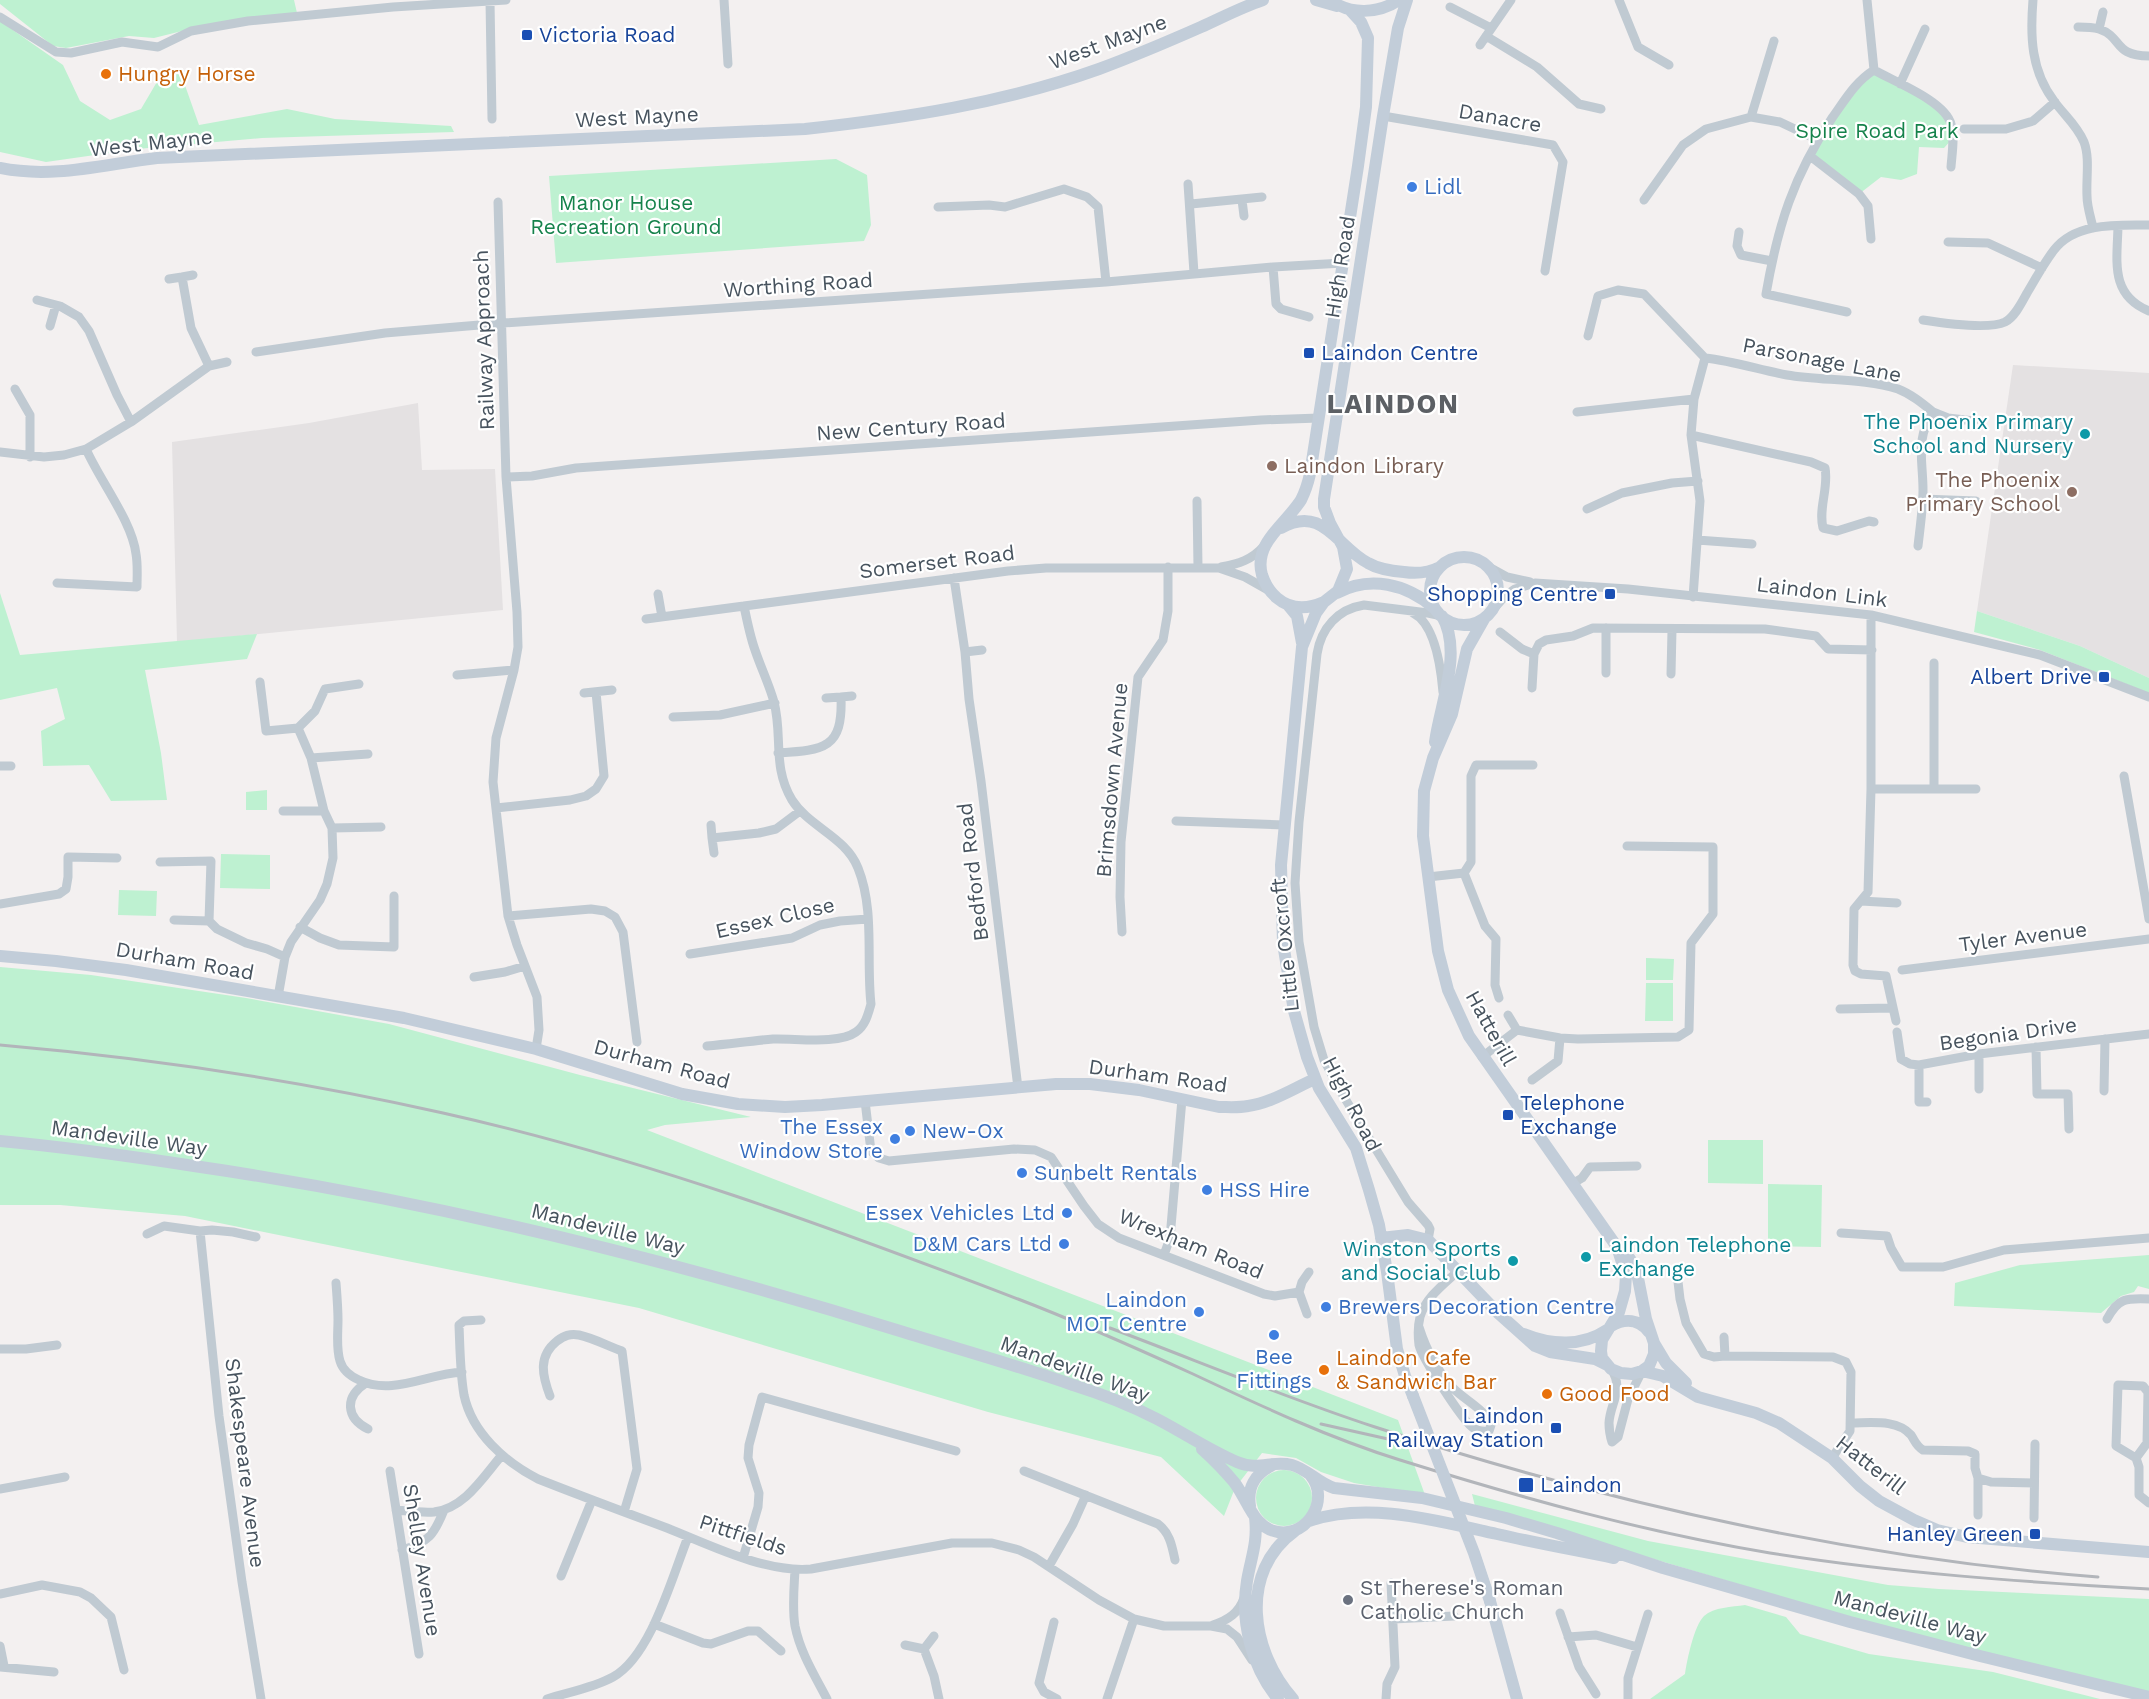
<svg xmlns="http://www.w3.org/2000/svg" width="2149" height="1699" font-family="'Work Sans',sans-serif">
<rect width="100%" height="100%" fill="#f3f0f0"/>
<path fill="#e4e1e2" d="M2013,365L2149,373V678L2080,646L1977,611Z
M418,403L422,470L495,469L503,610L177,642L172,442L309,423Z"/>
<path fill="#bef1d1" d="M0,0H294L297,13L182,31L154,38L129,36L66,48L53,46L0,4Z
M0,21L63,65L80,101L110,120L141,109L161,75L181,74L199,125L287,109L335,119L451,126L454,132L262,138L137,149L46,162L0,152Z
M1874,70L1942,109L1953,138L1944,148L1919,147L1917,174L1901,180L1881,177L1859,194L1810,156L1827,127Z
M836,159L867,175L871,225L864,241L556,263L549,176Z
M0,593L20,655L257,634L247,659L145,670L161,753L167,800L111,801L89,765L43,766L41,731L65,719L57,688L0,700Z
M1977,611L2080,646L2149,678V693L2040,650L1974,632Z
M267,790V810H246V792Z
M221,854L270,855V889L220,888Z
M119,890L157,891L156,916L118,915Z
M1646,958L1674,959L1673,980H1646Z
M0,967L91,975L246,998L389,1024L580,1075L751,1117L665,1125L647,1130L1398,1420L1425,1495L1354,1483L1321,1472L1296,1458L1262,1453L1235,1488L1224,1516L1161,1457L988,1412L639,1308L185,1216L60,1205H0Z
M1646,983H1673V1021H1645Z
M1708,1140H1763V1184L1708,1183Z
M1768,1184L1822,1185L1821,1247L1768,1246Z
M2149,1255V1289L2138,1286L2134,1292L2121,1296L2101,1313L1954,1306L1955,1283L2020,1265Z
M1256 1498a28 28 0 1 1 56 0a28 28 0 1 1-56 0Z
M1472,1494L1648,1541L1888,1585L1939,1589L2149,1599V1697L1980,1656L1475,1506Z
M1745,1605L1786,1617L1800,1634L1869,1654L1993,1672L2100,1699H1650L1685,1674C1687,1660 1694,1626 1704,1616C1714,1607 1732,1607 1745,1605Z"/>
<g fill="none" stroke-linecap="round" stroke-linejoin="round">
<path stroke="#c0cad2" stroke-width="9" d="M724,0L728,64
M1619,0L1638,47L1669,65
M1867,0L1874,70C1895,82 1945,101 1951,124C1955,138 1952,153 1951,167
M2033,0C2030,36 2031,71 2054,101C2064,115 2077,125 2084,142C2090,158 2086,178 2087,196C2087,207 2091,218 2093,228
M490,1L492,119
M1450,7L1491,28
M0,17L56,52L71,53L122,42L158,47L191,31L248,21L393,7L506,0
M2078,27C2085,27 2092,27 2099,29C2123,37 2113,56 2149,56
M2099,29L2103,12
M1486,36L1537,67L1579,104L1601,109
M1480,45L1511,0
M1900,84L1925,29
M1383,116L1553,145L1563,162L1545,271
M1751,117L1774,41
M1964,129H2006L2033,121L2055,102
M1810,156L1859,194L1868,206L1871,239
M1188,184L1194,273
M1242,200L1244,216
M1644,200L1683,145L1706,129L1751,117L1780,122L1818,140
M498,202L506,477L517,612L518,647L514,670L496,738L493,782L508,916L517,945L537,997L539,1030L536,1049
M1191,204L1262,197
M938,207L989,205L1005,207L1064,189L1087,197L1098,207L1106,282
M2118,227C2117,262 2110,295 2149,311
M1739,232L1737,246L1741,255L1772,261
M1948,242L1988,243L2042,268
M1273,267L1276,304L1281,309L1309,317
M193,275L182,277L191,328L209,366
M169,279L182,277
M37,300L60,306L79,317L89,331L117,395L131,422
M1847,312L1766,294C1778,225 1793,177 1832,118C1845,100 1855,82 1874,70
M1923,320C1942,323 1988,330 2005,322C2015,317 2022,302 2027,293C2036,278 2044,263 2054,250C2075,222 2118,225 2149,225
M50,326L56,305
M1588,336L1598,296L1618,290L1644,294L1705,358L1694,399L1691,435L1700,501L1693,597
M256,352L385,333L503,323L1106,282L1273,267L1343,263
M1705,358C1733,361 1760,370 1787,375C1822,381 1864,378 1898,389C1911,394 1922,403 1933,412C1915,439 1923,460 1923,490C1923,508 1920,528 1918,546
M15,389L30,415V457
M1577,412L1694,399
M1933,412L1948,418L1974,421
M1691,435L1811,462L1825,468C1829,488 1818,508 1823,528L1837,531L1869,521L1874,522
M0,452L44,457L64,455L86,449L131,422L209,366L227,362
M506,477L532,476L576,468L1261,420L1319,418
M1922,499L1976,501
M1197,501L1198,567
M1587,509L1622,493L1672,483L1698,481
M1697,540L1752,544
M1487,566L1507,577L1530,582
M1221,567C1238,564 1252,560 1264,546
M954,578L965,652L969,699L981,781L1018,1088
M57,583L137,587C137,577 138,565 136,554C132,521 100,481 86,449
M658,594L662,617
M1413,613C1435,624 1441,669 1443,692
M1490,613L1505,596L1515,589L1535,583L1628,589L1871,615L2040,655L2149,697
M1871,615V789L1868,892L1854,909L1853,965L1855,971L1861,974L1886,976L1896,1021
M646,619L1008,571L1046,568H1219L1245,577L1268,590
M1500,632L1522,649L1534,654
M965,652L982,650
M1934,663V789
M1606,673V628
M1671,674L1672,630
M457,675L514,670
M260,682L266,731L298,728L311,758L324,811L332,828L333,858L327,884L320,900L291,942L285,957L278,997
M1532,688L1534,654L1539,644L1546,640L1573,636L1593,628L1765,629L1816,636L1828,649L1872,650
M584,693L612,690
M826,698L841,697
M673,717L720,715L775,703
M298,728L315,711L325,689L359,684
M778,753C824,750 843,749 841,697L852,696
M311,758L368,754
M0,766H11
M2124,776L2149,919
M1871,789H1976
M496,808L570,800L586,796L596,789L604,776L596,692
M283,811H324
M1176,821L1284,825
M711,825L712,838
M332,828L381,827
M714,853L712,838L759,833L776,829L800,811
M160,862L211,861L209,921
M1428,877L1464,873
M1861,901L1897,903
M0,904L59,894L66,889L68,877V857L117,858
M508,916L591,909L605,911L615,917L623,932L637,1042
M174,920L209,921L217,929L246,943L267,949L285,957
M300,927L320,938L339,945L394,947V896
M1122,932L1120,897L1121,842L1138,677L1163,640L1168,611V567
M690,954L792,938L820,925L840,921L868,919
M1902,970L2149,939
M474,977L505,972L525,966
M1499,998L1495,985L1496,939L1485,926L1464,873L1471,862V776L1476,765H1533
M1840,1009L1892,1008
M1508,1015L1517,1030
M1897,1032L1901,1059L1910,1064L1919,1065L1979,1054L2149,1034
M707,1046C729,1044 751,1041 773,1039C795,1038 838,1045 856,1032C865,1026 868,1015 871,1004C866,960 875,910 858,868C846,837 809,827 792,800C772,767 783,736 774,702C769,684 761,668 755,650C750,636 747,621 744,606
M2036,1047L2037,1094H2068L2069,1129
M1979,1054V1089
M1482,1057L1517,1030L1560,1038L1578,1039L1678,1037L1689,1030L1691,943L1713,914V847L1627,846
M1919,1065V1102H1927
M1532,1080L1558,1061L1560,1038
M2104,1091L2105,1039
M865,1101L871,1151L879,1158L889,1161L1014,1149L1035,1150L1051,1157L1084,1206L1098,1224L1119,1238L1264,1294L1275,1296L1299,1292L1307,1314
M1572,1184L1582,1178L1590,1167L1637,1166
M200,1231L219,1416L242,1582L261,1699
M1841,1233L1887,1236L1891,1248L1902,1267H1943L2004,1250L2149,1238
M147,1234L164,1226L200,1231L212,1230L233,1232L256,1237
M1428,1240L1430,1229L1428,1225L1408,1202L1341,1092L1324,1060L1314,1027L1299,942L1295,883L1299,822L1317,654C1321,628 1338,609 1364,605L1428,613L1442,616
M1164,1255L1170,1238L1182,1099
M1677,1273L1680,1299L1686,1323L1704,1354L1714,1357L1725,1356
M336,1283C337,1296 338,1308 338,1320C338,1334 336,1348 340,1361C343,1371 350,1376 359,1380C392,1396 427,1374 462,1372
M1299,1292L1302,1282L1309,1272
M2107,1319C2118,1298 2126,1298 2149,1299
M481,1320L464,1321L459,1325C460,1348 460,1372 464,1395C472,1433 505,1462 538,1479C581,1496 624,1512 667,1528C710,1545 765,1573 811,1569L952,1543H992L1019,1550L1034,1557L1099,1600L1134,1619L1164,1626H1211L1227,1629L1237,1637L1252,1660
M1419,1327C1426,1349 1438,1372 1454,1389C1465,1400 1487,1411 1491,1425L1489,1431C1482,1432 1477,1431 1472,1427C1461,1418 1422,1358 1419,1345C1418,1337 1418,1325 1420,1317C1425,1298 1444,1284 1458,1271
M1724,1337L1725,1356L1833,1357L1846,1362L1851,1372L1850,1431L1832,1458
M0,1349H26L57,1345
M1611,1369C1625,1389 1610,1403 1609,1423C1609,1430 1610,1436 1612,1442
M366,1383C344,1397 346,1418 368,1429
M550,1396C542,1375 538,1356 557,1341C564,1336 570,1333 579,1335C593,1338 608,1346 622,1351L637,1469L624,1512
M1851,1423C1871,1423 1897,1419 1911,1435C1915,1441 1916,1446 1923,1450L1968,1451L1975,1454V1468L1978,1478L1991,1482L2034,1483
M1612,1442L1618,1437L1628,1399L1642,1371
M2136,1458L2147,1443L2148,1392L2143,1386L2118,1385L2116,1446L2136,1458L2139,1467V1495L2149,1503
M390,1471L419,1654
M1024,1471L1158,1524C1170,1533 1172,1546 1175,1560
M0,1489L65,1477
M396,1510C408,1511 422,1513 434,1512C465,1508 483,1477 502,1455
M1978,1515V1478
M2034,1518L2035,1444
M402,1550C429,1542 434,1535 444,1510
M743,1558L758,1507L759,1493L748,1458L749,1445L762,1397L956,1451
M1049,1566L1073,1524L1086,1495
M795,1570C794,1589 792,1608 795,1626C800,1652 815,1676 827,1699
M561,1576L592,1500
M0,1594L42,1585L80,1592L91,1598L111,1617L124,1670
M1560,1613L1579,1667L1596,1694
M1393,1619L1454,1616
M1054,1622L1039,1683L1044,1692L1057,1699
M654,1624L703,1643L711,1644L748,1631H758L781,1651
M1213,1625C1228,1620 1239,1613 1244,1598
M1568,1637L1596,1635L1637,1647
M905,1645L924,1649L934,1636
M0,1646L4,1666
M924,1649L934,1676L939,1699
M0,1667L54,1672
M547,1699C569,1692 593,1688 613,1677C651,1656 672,1577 688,1537
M1107,1699L1134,1619
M1386,1699L1387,1684L1395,1667L1391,1583
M1628,1699V1678L1648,1614"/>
<path stroke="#c2cdd9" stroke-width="12" d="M1316,0L1337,6
M1330,0C1350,15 1378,14 1399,0
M1407,0L1398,28L1383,116L1324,499V507L1330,523L1343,547L1347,569L1338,591L1324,602L1316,613L1302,647L1281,865L1283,943L1294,1011L1307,1057L1319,1088L1356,1148L1369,1190L1379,1225L1387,1272L1397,1349L1405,1376L1413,1396
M0,168C54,179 104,164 157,158L805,129C905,118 1004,103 1099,69C1134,56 1167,42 1201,27C1221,18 1242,7 1263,0
M1281,528C1323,504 1337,547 1368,563C1378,569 1392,571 1404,572C1417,574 1428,573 1440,567
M1430 591a34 34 0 1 1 68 0a34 34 0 1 1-68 0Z
M1337,593C1370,575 1407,584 1434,608
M1324,602C1308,609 1291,610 1277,598C1269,591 1265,584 1262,575C1253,543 1286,524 1301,500C1305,492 1308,483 1310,474L1358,166L1366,107L1368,38L1361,22L1350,10
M1288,605L1297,616L1302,643
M1484,619L1467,649L1452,714L1433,758L1424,791L1423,836L1438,951L1448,990L1469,1036L1617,1247L1626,1275L1625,1291L1619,1312L1602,1340L1601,1351L1602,1358L1611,1369L1621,1373L1632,1374L1642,1371L1649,1366L1654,1354V1343L1646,1319L1637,1273L1630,1259L1617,1247
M1435,742C1440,704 1463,652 1442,616
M0,956L56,961L126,970L404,1018L536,1049L682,1094L738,1104L785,1107L822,1105L1056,1084H1090L1139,1090L1219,1107C1228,1107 1238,1108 1248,1106C1271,1103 1294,1088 1315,1079
M0,1141C65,1147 129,1156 194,1166C434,1201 668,1259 900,1331C958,1349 1016,1365 1073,1385C1102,1394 1130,1405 1157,1419C1184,1433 1209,1450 1237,1462C1258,1471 1272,1460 1292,1465C1307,1469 1318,1483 1334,1488L1422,1498L1506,1518L1557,1533L1663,1568L1850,1622L1980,1656L2149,1697
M1381,1238L1408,1235L1428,1240L1497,1312L1535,1346L1550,1352L1595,1359L1607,1365
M1611,1326C1625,1318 1639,1319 1649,1332
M1524,1334C1551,1345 1582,1347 1607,1330
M1654,1343L1666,1363L1686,1383
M1642,1371L1663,1376L1698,1397L1756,1413L1779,1423L1832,1458L1860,1486L1879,1501L1914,1520L1937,1530L1967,1537L2149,1552
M1202,1449C1213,1459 1224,1470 1234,1482C1248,1500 1253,1528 1278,1532C1308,1537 1330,1499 1311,1476
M1250,1506C1247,1488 1255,1474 1271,1466
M1255,1517C1258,1543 1251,1557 1247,1581C1240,1622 1252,1667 1278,1699
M1309,1521C1369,1501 1437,1521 1497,1534C1536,1543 1575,1550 1614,1558
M1490,1601L1517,1699
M1293,1699C1251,1652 1238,1572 1295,1531"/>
<path stroke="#b2b5ba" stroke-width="3" d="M0,1045C149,1058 297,1080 443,1113C640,1157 830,1227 1018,1299C1078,1322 1136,1348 1193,1374C1261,1406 1329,1438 1400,1460C1522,1498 1644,1532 1770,1553C1895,1573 2022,1582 2149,1589
M1110,1328C1198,1361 1286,1398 1375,1427C1609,1503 1852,1558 2098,1577
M1321,1424L1388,1439"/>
<path stroke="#c2cdd9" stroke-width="12" d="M1413,1396L1474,1553L1490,1601"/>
</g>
<g fill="#1a4fb4" stroke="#fff" stroke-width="2">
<rect x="521" y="29" width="12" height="12" rx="3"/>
<rect x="1303" y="347" width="12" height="12" rx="3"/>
<rect x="1604" y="588" width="12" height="12" rx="3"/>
<rect x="2098" y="671" width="12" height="12" rx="3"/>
<rect x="1502" y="1109" width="12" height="12" rx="3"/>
<rect x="1550" y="1422" width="12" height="12" rx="3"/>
<rect x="1518" y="1477" width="16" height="16" rx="3"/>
<rect x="2029" y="1528" width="12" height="12" rx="3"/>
</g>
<g fill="#e8710a" stroke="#fff" stroke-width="2">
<circle cx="106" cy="74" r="6"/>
<circle cx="1324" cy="1370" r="6"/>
<circle cx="1547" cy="1394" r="6"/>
</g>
<g fill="#3f7fe0" stroke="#fff" stroke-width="2">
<circle cx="1412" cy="187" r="6"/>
<circle cx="910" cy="1131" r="6"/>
<circle cx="895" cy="1139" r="6"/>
<circle cx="1022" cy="1173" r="6"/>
<circle cx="1207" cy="1190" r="6"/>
<circle cx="1067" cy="1213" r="6"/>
<circle cx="1064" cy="1244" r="6"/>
<circle cx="1326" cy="1307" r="6"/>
<circle cx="1199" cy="1312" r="6"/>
<circle cx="1274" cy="1335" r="6"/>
</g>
<g fill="#0f9aa8" stroke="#fff" stroke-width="2">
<circle cx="2085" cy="434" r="6"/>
<circle cx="1586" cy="1257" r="6"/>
<circle cx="1513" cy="1261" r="6"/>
</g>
<g fill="#8d6e63" stroke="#fff" stroke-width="2">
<circle cx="1272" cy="466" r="6"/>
<circle cx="2072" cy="492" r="6"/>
</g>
<circle fill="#6b7280" stroke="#fff" stroke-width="2" cx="1348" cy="1600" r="6"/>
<g text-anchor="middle" stroke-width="4.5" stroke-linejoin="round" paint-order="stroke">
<g font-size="21" fill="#164399" stroke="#fff" text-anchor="start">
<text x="539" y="42">Victoria Road</text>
<text x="1321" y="360">Laindon Centre</text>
<text x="1598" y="601" text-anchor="end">Shopping Centre</text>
<text x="2092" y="684" text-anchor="end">Albert Drive</text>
<text x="1520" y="1110">Telephone<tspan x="1520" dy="24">Exchange</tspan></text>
<text x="1544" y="1423" text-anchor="end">Laindon<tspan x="1544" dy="24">Railway Station</tspan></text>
<text x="1540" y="1492">Laindon</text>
<text x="2023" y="1541" text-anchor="end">Hanley Green</text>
</g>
<g font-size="21" fill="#47535e" stroke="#fff">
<text transform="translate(1108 42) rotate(-20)" y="7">West Mayne</text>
<text transform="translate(637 117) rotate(-3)" y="7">West Mayne</text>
<text transform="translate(1500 118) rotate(10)" y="7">Danacre</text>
<text transform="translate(151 143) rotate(-6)" y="7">West Mayne</text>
<text transform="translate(1340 267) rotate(-81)" y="7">High Road</text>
<text transform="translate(798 285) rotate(-4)" y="7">Worthing Road</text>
<text transform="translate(484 340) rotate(-92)" y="7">Railway Approach</text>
<text transform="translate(1822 360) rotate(11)" y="7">Parsonage Lane</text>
<text transform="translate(911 427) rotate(-4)" y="7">New Century Road</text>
<text transform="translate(937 562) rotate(-7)" y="7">Somerset Road</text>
<text transform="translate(1822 592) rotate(7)" y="7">Laindon Link</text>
<text transform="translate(1112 780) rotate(-85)" y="7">Brimsdown Avenue</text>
<text transform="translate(973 872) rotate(-97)" y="7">Bedford Road</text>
<text transform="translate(775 918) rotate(-13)" y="7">Essex Close</text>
<text transform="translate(2023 937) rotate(-7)" y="7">Tyler Avenue</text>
<text transform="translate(1285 945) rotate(-96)" y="7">Little Oxcroft</text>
<text transform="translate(185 961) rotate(10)" y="7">Durham Road</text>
<text transform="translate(1491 1028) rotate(61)" y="7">Hatterill</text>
<text transform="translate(2008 1034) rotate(-8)" y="7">Begonia Drive</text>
<text transform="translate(662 1064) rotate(15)" y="7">Durham Road</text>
<text transform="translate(1158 1076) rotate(8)" y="7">Durham Road</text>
<text transform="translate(1352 1104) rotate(63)" y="7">High Road</text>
<text transform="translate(129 1138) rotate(8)" y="7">Mandeville Way</text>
<text transform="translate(608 1229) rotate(14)" y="7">Mandeville Way</text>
<text transform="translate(1191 1244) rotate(22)" y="7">Wrexham Road</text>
<text transform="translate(1075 1369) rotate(20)" y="7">Mandeville Way</text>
<text transform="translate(245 1463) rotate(83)" y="7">Shakespeare Avenue</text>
<text transform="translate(1871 1465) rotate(38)" y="7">Hatterill</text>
<text transform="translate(743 1535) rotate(18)" y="7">Pittfields</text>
<text transform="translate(422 1560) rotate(81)" y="7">Shelley Avenue</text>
<text transform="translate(1910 1617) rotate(15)" y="7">Mandeville Way</text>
</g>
<g font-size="21" fill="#c56008" stroke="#fff" text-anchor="start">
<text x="118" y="81">Hungry Horse</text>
<text x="1336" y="1365">Laindon Cafe<tspan x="1336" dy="24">&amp; Sandwich Bar</tspan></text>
<text x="1559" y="1401">Good Food</text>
</g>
<g font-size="21" fill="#15824b" stroke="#fff">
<text x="1877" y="138">Spire Road Park</text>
<text x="626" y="210">Manor House<tspan x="626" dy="24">Recreation Ground</tspan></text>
</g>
<g font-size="21" fill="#366cbe" stroke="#fff" text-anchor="start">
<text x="1424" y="194">Lidl</text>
<text x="883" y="1134" text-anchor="end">The Essex<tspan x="883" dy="24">Window Store</tspan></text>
<text x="922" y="1138">New-Ox</text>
<text x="1034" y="1180">Sunbelt Rentals</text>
<text x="1219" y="1197">HSS Hire</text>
<text x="1055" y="1220" text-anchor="end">Essex Vehicles Ltd</text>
<text x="1052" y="1251" text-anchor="end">D&amp;M Cars Ltd</text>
<text x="1187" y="1307" text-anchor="end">Laindon<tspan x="1187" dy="24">MOT Centre</tspan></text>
<text x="1338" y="1314">Brewers Decoration Centre</text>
<text x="1274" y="1364" text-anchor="middle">Bee<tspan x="1274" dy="24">Fittings</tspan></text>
</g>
<g font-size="21" fill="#0d838f" stroke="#fff" text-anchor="end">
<text x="2073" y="429">The Phoenix Primary<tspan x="2073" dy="24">School and Nursery</tspan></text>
<text x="1598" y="1252" text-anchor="start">Laindon Telephone<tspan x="1598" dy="24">Exchange</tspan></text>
<text x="1501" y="1256">Winston Sports<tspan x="1501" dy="24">and Social Club</tspan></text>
</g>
<g font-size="21" fill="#785e54" stroke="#fff" text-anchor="start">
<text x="1284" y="473">Laindon Library</text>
<text x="2060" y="487" text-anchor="end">The Phoenix<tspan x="2060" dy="24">Primary School</tspan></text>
</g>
<g font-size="21" fill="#5b616d" stroke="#fff" text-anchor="start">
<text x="1360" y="1595">St Therese's Roman<tspan x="1360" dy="24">Catholic Church</tspan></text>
</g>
<g font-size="27" font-weight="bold" letter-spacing="1.5" fill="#5c6065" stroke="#fff">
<text x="1393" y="413">LAINDON</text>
</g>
</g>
</svg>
